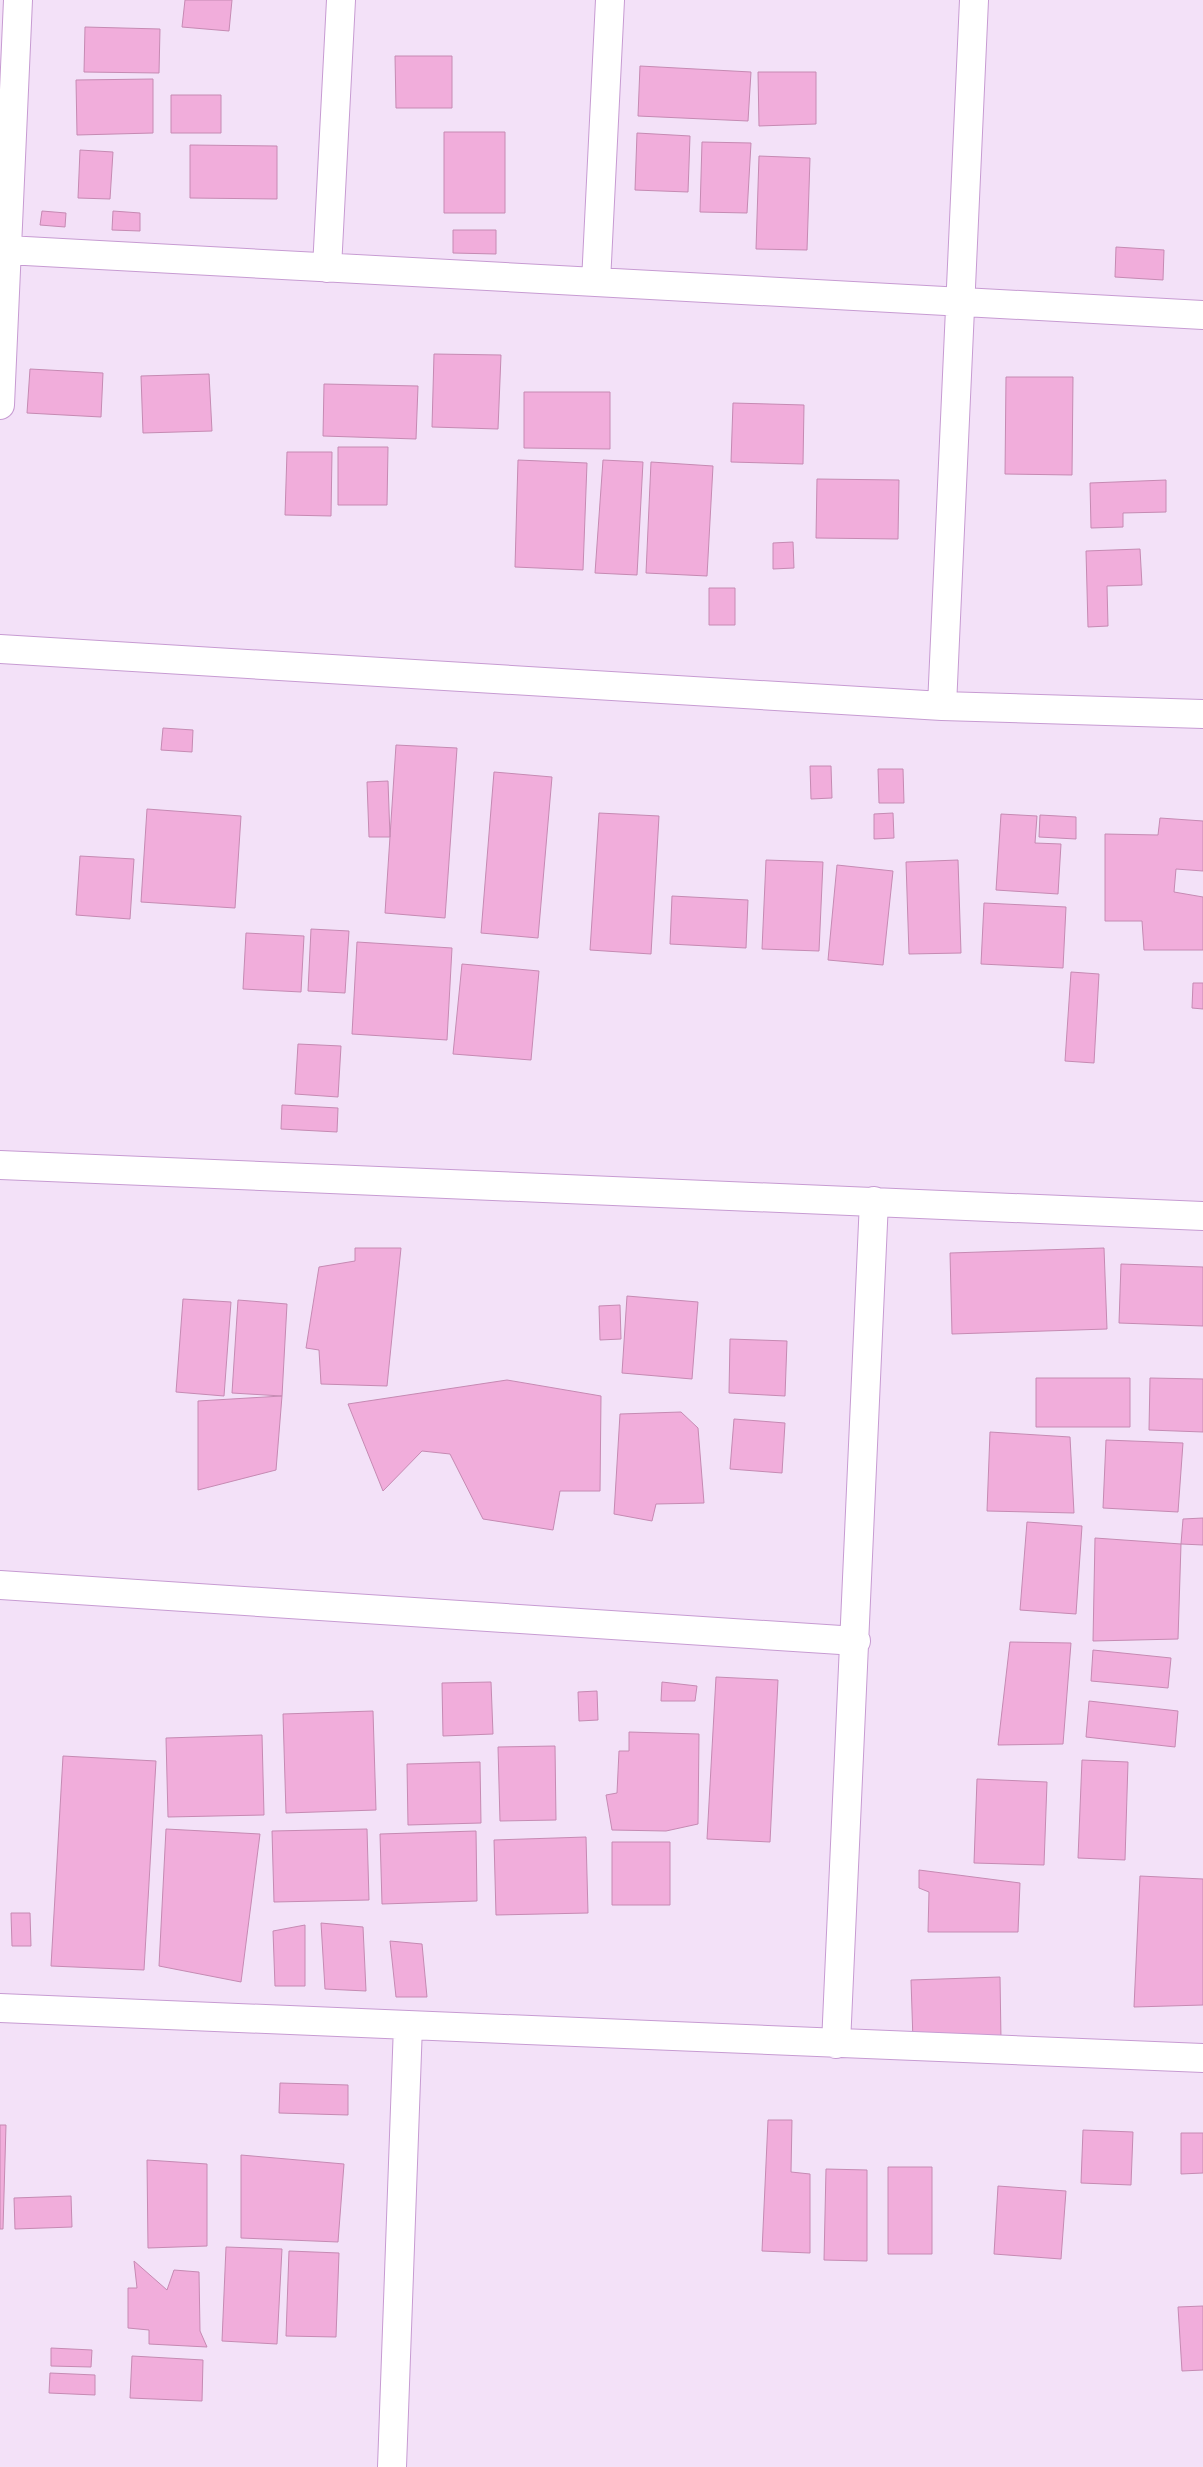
<svg xmlns="http://www.w3.org/2000/svg" width="1203" height="2467" font-family="Lato,sans-serif">
<rect width="100%" height="100%" fill="#f3e1f8"/>
<path fill="#f1addb" stroke="#c68ab3" d="M185,0H232L229,31L182,27Z
M85,27L160,29L159,73L84,72Z
M395,56H452V108H396Z
M640,66L751,72L748,121L638,116Z
M758,72H816V124L759,126Z
M153,79V133L77,135L76,80Z
M171,95H221V133H171Z
M444,132H505V213H444Z
M637,133L690,136L688,192L635,190Z
M702,142L751,143L747,213L700,212Z
M190,145L277,146V199L190,198Z
M80,150L113,152L110,199L78,198Z
M759,156L810,158L807,250L756,249Z
M42,211L66,213L65,227L40,225Z
M113,211L140,213V231L112,230Z
M453,230H496V254L453,253Z
M1116,247L1164,250L1163,280L1115,277Z
M434,354L501,355L498,429L432,427Z
M30,369L103,373L101,417L27,413Z
M209,374L212,431L143,433L141,376Z
M1006,377H1073L1072,475L1005,474Z
M324,384L418,386L416,439L323,436Z
M524,392H610V449L524,448Z
M733,403L804,405L803,464L731,462Z
M338,447H388L387,505H338Z
M287,452H332L331,516L285,515Z
M518,460L587,463L583,570L515,567Z
M603,460L643,462L637,575L595,573Z
M651,462L713,466L707,576L646,573Z
M817,479L899,480L898,539L816,538Z
M1166,480V512L1123,513V527L1091,528L1090,483Z
M793,542L794,568L773,569V543Z
M1140,549L1142,585L1107,586L1108,626L1088,627L1086,551Z
M709,588H735V625H709Z
M163,728L193,730L192,752L161,750Z
M396,745L457,748L445,918L385,913Z
M810,766H831L832,798L811,799Z
M878,769H903L904,803H879Z
M494,772L552,777L538,938L481,933Z
M388,781L390,837H369L367,782Z
M147,809L241,816L235,908L141,902Z
M599,813L659,816L651,954L590,950Z
M893,813L894,838L874,839V814Z
M1001,814L1037,816L1035,843L1061,844L1058,894L996,890Z
M1040,815L1076,817V839L1039,837Z
M1160,818L1203,821V871L1176,869L1174,892L1203,897V950H1144L1142,921H1105V834L1158,835Z
M80,856L134,859L130,919L76,915Z
M766,860L823,862L819,951L762,949Z
M958,860L961,953L909,954L906,862Z
M837,865L893,871L883,965L828,960Z
M672,896L748,900L746,948L670,944Z
M984,903L1066,907L1063,968L981,964Z
M311,929L349,931L345,993L308,991Z
M246,933L304,936L301,992L243,989Z
M357,942L452,948L447,1040L352,1034Z
M462,964L539,971L531,1060L453,1054Z
M1071,972L1099,974L1094,1063L1065,1061Z
M1193,983H1203V1009L1192,1008Z
M298,1044L341,1046L338,1097L295,1094Z
M282,1105L338,1108L337,1132L281,1129Z
M355,1248H401L387,1386L321,1384L319,1350L306,1348L319,1267L355,1261Z
M1104,1248L1107,1329L952,1334L950,1253Z
M1121,1264L1203,1267V1326L1119,1323Z
M627,1296L698,1302L692,1379L622,1373Z
M183,1299L231,1302L224,1396L176,1392Z
M238,1300L287,1304L282,1396L232,1393Z
M620,1305L621,1339L600,1340L599,1306Z
M730,1339L787,1341L785,1396L729,1393Z
M1036,1378H1130V1427H1036Z
M1150,1378L1203,1379V1432L1149,1430Z
M507,1380L601,1396L600,1491H560L553,1530L483,1519L450,1454L422,1451L383,1491L348,1404Z
M282,1396L276,1470L198,1490V1401Z
M681,1412L698,1428L704,1503L656,1504L652,1521L614,1514L620,1414Z
M734,1419L785,1423L782,1473L730,1469Z
M990,1432L1070,1437L1074,1513L987,1511Z
M1106,1440L1183,1443L1178,1512L1103,1508Z
M1203,1518V1545L1181,1544L1183,1519Z
M1027,1522L1082,1526L1076,1614L1020,1610Z
M1095,1538L1181,1544L1178,1639L1093,1641Z
M1010,1642L1071,1643L1063,1744L998,1745Z
M1093,1650L1171,1658L1168,1688L1091,1681Z
M716,1677L778,1680L770,1842L707,1839Z
M491,1682L493,1734L443,1736L442,1683Z
M662,1682L697,1686L695,1701H661Z
M597,1691L598,1720L579,1721L578,1692Z
M1089,1701L1178,1711L1175,1747L1086,1737Z
M373,1711L376,1810L286,1813L283,1714Z
M629,1732L699,1734L698,1824L666,1831L612,1830L606,1795L617,1793L619,1751H629Z
M262,1735L264,1815L168,1817L166,1738Z
M555,1746L556,1820L500,1821L498,1747Z
M63,1756L156,1761L144,1970L51,1966Z
M1082,1760L1128,1762L1125,1860L1078,1858Z
M480,1762L481,1823L408,1825L407,1764Z
M977,1779L1047,1782L1044,1865L974,1863Z
M166,1829L260,1834L241,1982L159,1966Z
M367,1829L369,1900L274,1902L272,1831Z
M476,1831L477,1901L382,1904L380,1834Z
M586,1837L588,1913L496,1915L494,1840Z
M612,1842H670V1905H612Z
M919,1870L1020,1883L1018,1932H928L929,1892L919,1888Z
M1140,1876L1203,1879V2005L1134,2007Z
M11,1913H30L31,1946H12Z
M321,1923L363,1927L366,1991L325,1989Z
M305,1925V1986H275L273,1931Z
M390,1941L422,1944L427,1997H396Z
M1000,1977L1001,2039L913,2041L911,1980Z
M280,2083L348,2085V2115L279,2113Z
M768,2120H792L791,2172L810,2174V2253L762,2251Z
M0,2125H6L3,2229H0Z
M1083,2130L1133,2132L1131,2185L1081,2183Z
M1181,2133H1203V2173L1181,2174Z
M241,2155L344,2164L338,2242L241,2238Z
M147,2160L207,2164V2246L148,2248Z
M888,2167H932V2254H888Z
M826,2169L867,2170V2261L824,2260Z
M998,2186L1066,2191L1061,2259L994,2254Z
M71,2196L72,2227L15,2229L14,2198Z
M226,2247L282,2249L277,2344L222,2341Z
M289,2251L339,2253L336,2337L286,2336Z
M134,2261L167,2290L174,2270L199,2272L200,2331L207,2347L149,2344V2330L128,2328V2288H137Z
M1203,2306V2370L1182,2371L1178,2307Z
M51,2348L92,2350L91,2367L51,2366Z
M132,2356L203,2360L202,2401L130,2398Z
M50,2373L95,2375V2395L49,2393Z"/>
<g fill="none" stroke-linecap="round" stroke-linejoin="round">
<g stroke="#c79bd2" stroke-width="30">
<path id="minor" d="M7,250L1203,315
M327,268L341,0
M596,282L610,0
M0,405L18,0
M0,649L942,706L1203,714
M942,706L974,0
M0,1165L1203,1216
M0,1585L856,1641
M0,2008L1203,2058
M836,2044L874,1201
M392,2467L408,2025"/>
</g>
<use href="#minor" stroke="#fff" stroke-width="28"/>
</g>
</svg>
